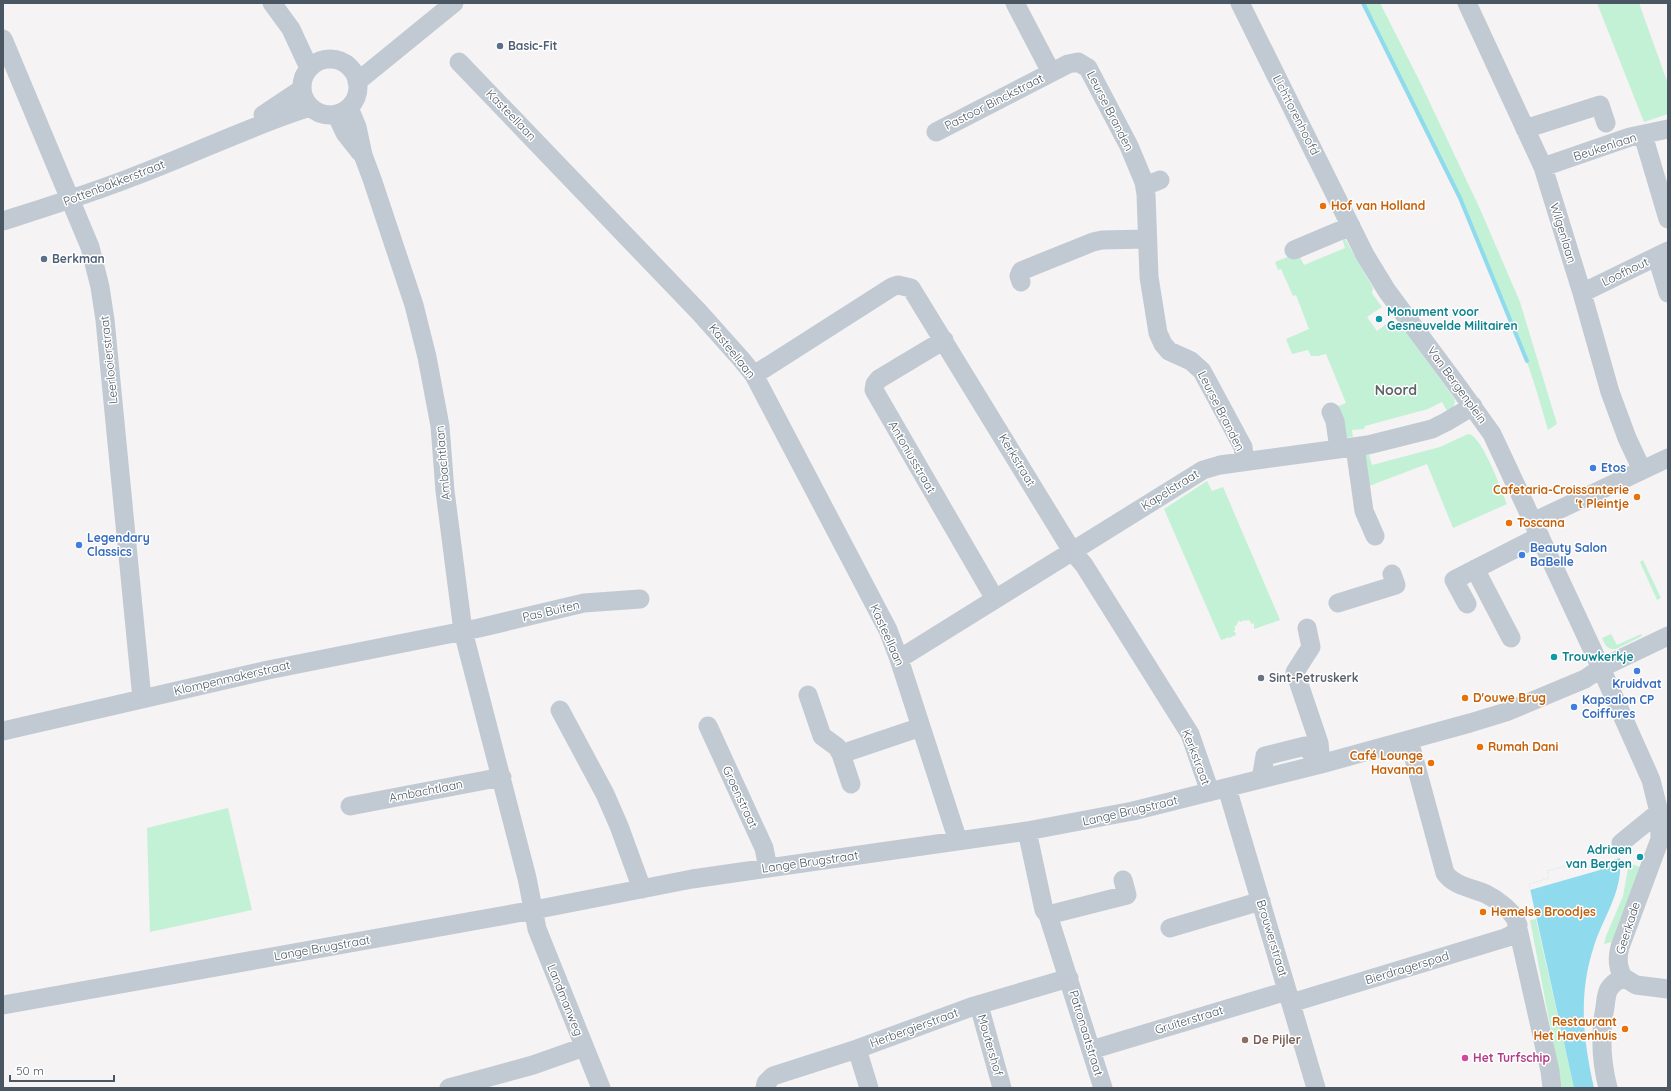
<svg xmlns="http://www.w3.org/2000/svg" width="1671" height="1091" font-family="Quicksand,sans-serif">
<rect width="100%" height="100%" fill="#f5f3f3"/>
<path fill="#c3f1d5" d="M1363,3H1380L1421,84L1480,209L1520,302L1557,424L1548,430C1540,402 1532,374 1521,346C1478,229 1419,115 1363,3Z
M1597,3H1639L1668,84V114L1644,122Z
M1344,237L1373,288L1372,293L1382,307L1367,317L1377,331L1392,320L1396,326L1402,327L1454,398L1455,402L1453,408L1447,411L1442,402L1428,409L1365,426L1364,429L1352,430L1353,437L1344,438L1336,407L1346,403L1326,354L1318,356H1311L1308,350L1292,354L1286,339L1309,329L1296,295L1293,296L1281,269L1278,270L1275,262L1295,254L1299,255L1304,265L1345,248L1342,238Z
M1468,434C1482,435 1502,491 1507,504L1453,528L1427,464L1369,486L1362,453L1369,455L1372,465L1440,447Z
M1207,481L1212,491L1223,487L1280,620L1254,629V623L1252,624L1249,620L1244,621L1243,619V621L1240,622L1239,620L1236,626H1233L1235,627V630L1233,632H1235L1236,635L1229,638L1227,637V638L1221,640L1164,509Z
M1643,560L1661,598L1657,600L1640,562Z
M1611,634L1617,645L1641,634L1642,636L1616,649C1607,650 1605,645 1602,638Z
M228,808L252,910L150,932L147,828Z
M1629,863L1643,868L1617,941L1604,944L1606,936L1623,896Z
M1536,919L1574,1088H1562L1530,920Z"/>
<path fill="#90daee" d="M1620,858C1623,892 1604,915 1594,946C1578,994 1583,1039 1594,1088H1574L1529,884L1549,878L1547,871L1583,861L1585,868Z"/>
<path fill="#f5f3f3" d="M1583,861L1585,868L1599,864L1600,870L1530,890L1529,884L1549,878L1547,871Z"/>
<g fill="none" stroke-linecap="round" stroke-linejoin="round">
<path stroke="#90daee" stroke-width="4" d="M1363,3L1460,198L1527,361"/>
<path stroke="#c1cad2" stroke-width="19" d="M272,3L291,29L309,68
M1015,3L1051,72
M1240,3L1365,255L1387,291L1459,388L1492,434L1601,668L1651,780L1659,812L1660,839L1620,947C1617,958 1617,967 1623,977C1618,980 1612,984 1609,989C1606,994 1606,1001 1605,1007C1600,1034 1601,1061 1608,1088
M1467,3L1543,167L1582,293L1610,392L1627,438L1642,470
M3,39L90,247L100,287L105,320L142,699
M302 87a28 28 0 1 1 56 0a28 28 0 1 1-56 0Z
M459,62L699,312L741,359L754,375L888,630L899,659L958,841
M357,82L454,3
M349,108L357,127L363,155L372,179L414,305L427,357L440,426L445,491L463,631L527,878L537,929L601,1088
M336,114L345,133L360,152
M263,115L302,89
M1525,129L1600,105L1606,123
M936,132L1068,64L1078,62L1088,68L1129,146L1144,182L1146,194L1149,277L1158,333L1163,344L1169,351L1191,361L1202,371L1243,447L1245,461
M1643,135L1668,219
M1543,167L1630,137L1668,129
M1145,186L1160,180
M3,221C47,207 92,193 135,176C194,154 250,126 310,107
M1294,250L1351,226
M1657,257L1668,293
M1021,282L1019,276L1021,271L1093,242L1102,240L1147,239
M1582,293L1668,251
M944,340L879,379L875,384L874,390L995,599
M754,375L892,287L898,285L911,288L1072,551L1084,565L1190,734L1210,792
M1331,412L1335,421L1339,449
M1355,447L1364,511L1375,536
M1533,522L1668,458
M1475,569L1511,638
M1338,603L1396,585L1392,574
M1467,604L1454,580L1540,536
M899,659L1203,470L1220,465L1368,445L1432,429L1446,422L1473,406
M808,695L822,736L837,747L841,754L851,784
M560,710L605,794L619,826L642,889
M708,726L764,848L768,868
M3,731L268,670L479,628L584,603L640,599
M1409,740L1445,873C1454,886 1472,888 1486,894C1496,899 1511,910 1516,920L1550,1071L1552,1088
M841,754L921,727
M1261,779L1265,756L1305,746L1321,764L1319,743L1295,672L1311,647L1307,628
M1227,788L1316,1088
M350,806L502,777
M1027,831L1044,910L1048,915
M1621,843L1659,812
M1170,928L1261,901
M1623,977L1636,985L1668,989
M1291,1003L1505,938L1514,934L1518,925
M3,1005L534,910L692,879L1027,831L1133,811L1321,764L1470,723L1506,712L1585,679L1601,668L1668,636
M974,1006L980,1009L1002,1088
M857,1049L869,1088
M1091,1050L1287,991
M449,1088L533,1065L584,1047
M765,1088L766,1083L773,1076L857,1049L974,1006L1069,978
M1103,1088L1048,915L1127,895L1123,880"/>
</g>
<g fill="#5c6f8a" stroke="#fff" stroke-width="1.5">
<circle cx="500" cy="46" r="4"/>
<circle cx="44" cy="259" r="4"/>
</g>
<g fill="#e8710a" stroke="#fff" stroke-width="1.5">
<circle cx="1323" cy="206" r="4"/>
<circle cx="1637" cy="497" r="4"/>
<circle cx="1509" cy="523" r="4"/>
<circle cx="1465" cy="698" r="4"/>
<circle cx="1480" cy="747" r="4"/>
<circle cx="1431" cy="763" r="4"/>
<circle cx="1483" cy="912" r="4"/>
<circle cx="1625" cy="1029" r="4"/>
</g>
<g fill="#0f9aa8" stroke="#fff" stroke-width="1.5">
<circle cx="1379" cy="319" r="4"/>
<circle cx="1554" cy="657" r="4"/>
<circle cx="1640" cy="857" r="4"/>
</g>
<g fill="#3f7fe0" stroke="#fff" stroke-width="1.5">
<circle cx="1593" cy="468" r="4"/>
<circle cx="79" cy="545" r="4"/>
<circle cx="1522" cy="555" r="4"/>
<circle cx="1637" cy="671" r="4"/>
<circle cx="1574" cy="707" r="4"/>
</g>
<circle fill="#6b7280" stroke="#fff" stroke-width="1.5" cx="1261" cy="678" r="4"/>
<circle fill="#8d6e63" stroke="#fff" stroke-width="1.5" cx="1245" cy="1040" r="4"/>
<circle fill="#d1479c" stroke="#fff" stroke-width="1.5" cx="1465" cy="1058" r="4"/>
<g text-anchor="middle" stroke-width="3" stroke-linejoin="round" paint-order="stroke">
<g font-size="12" font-weight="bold" fill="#4e5e75" stroke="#fff" text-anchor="start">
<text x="508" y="50">Basic-Fit</text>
<text x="52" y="263">Berkman</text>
</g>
<g font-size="12" fill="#4a5661" stroke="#fff">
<text transform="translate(994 102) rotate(-27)" y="4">Pastoor Binckstraat</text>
<text transform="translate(1110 111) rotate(63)" y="4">Leurse Branden</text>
<text transform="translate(511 115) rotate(46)" y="4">Kasteellaan</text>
<text transform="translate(1296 115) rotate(63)" y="4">Lichttorenhoofd</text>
<text transform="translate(1605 147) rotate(-18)" y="4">Beukenlaan</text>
<text transform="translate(114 183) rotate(-21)" y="4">Pottenbakkerstraat</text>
<text transform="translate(1563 233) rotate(73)" y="4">Wilgenlaan</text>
<text transform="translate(1625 272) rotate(-26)" y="4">Loofhout</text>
<text transform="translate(732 351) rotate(51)" y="4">Kasteellaan</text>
<text transform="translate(109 360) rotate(-96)" y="4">Leerlooierstraat</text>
<text transform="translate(1457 385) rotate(54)" y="4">Van Bergenplein</text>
<text transform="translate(1221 411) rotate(63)" y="4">Leurse Branden</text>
<text transform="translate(912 457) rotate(60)" y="4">Antoniusstraat</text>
<text transform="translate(1017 460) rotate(59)" y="4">Kerkstraat</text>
<text transform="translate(443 463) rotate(-95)" y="4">Ambachtlaan</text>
<text transform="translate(1170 490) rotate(-32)" y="4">Kapelstraat</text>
<text transform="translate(551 611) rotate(-13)" y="4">Pas Buiten</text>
<text transform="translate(887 635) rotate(66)" y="4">Kasteellaan</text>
<text transform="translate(232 678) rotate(-13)" y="4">Klompenmakerstraat</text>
<text transform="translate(1196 757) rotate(69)" y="4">Kerkstraat</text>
<text transform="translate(426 791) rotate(-11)" y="4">Ambachtlaan</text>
<text transform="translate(740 797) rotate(65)" y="4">Groenstraat</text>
<text transform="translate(1130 811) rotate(-13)" y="4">Lange Brugstraat</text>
<text transform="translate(810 862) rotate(-8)" y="4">Lange Brugstraat</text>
<text transform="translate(1628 928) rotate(-72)" y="4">Geerkade</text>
<text transform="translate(1272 938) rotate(73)" y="4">Brouwerstraat</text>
<text transform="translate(322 948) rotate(-10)" y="4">Lange Brugstraat</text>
<text transform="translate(1407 968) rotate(-17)" y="4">Bierdragerspad</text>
<text transform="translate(565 1000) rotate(68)" y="4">Landmanweg</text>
<text transform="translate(1189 1020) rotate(-17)" y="4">Gruiterstraat</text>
<text transform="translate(914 1028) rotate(-20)" y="4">Herbergierstraat</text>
<text transform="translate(1086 1033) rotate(73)" y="4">Patronaatstraat</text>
<text transform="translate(990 1045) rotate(74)" y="4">Moutershof</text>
</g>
<g font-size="12" font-weight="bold" fill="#c56008" stroke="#fff" text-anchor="start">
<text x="1331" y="210">Hof van Holland</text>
<text x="1629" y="494" text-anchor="end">Cafetaria-Croissanterie<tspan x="1629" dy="14">'t Pleintje</tspan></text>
<text x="1517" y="527">Toscana</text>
<text x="1473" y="702">D'ouwe Brug</text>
<text x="1488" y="751">Rumah Dani</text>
<text x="1423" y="760" text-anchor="end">Café Lounge<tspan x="1423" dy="14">Havanna</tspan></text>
<text x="1491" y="916">Hemelse Broodjes</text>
<text x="1617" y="1026" text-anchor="end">Restaurant<tspan x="1617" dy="14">Het Havenhuis</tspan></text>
</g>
<g font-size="12" font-weight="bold" fill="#0d838f" stroke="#fff" text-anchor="start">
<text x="1387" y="316">Monument voor<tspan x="1387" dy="14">Gesneuvelde Militairen</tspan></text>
<text x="1562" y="661">Trouwkerkje</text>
<text x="1632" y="854" text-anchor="end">Adriaen<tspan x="1632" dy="14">van Bergen</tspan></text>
</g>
<g font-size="12" font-weight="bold" fill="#366cbe" stroke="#fff" text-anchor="start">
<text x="1601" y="472">Etos</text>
<text x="87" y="542">Legendary<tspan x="87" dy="14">Classics</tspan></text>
<text x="1530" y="552">Beauty Salon<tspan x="1530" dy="14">BaBelle</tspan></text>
<text x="1637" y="688" text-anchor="middle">Kruidvat</text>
<text x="1582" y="704">Kapsalon CP<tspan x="1582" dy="14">Coiffures</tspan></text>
</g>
<g font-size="12" font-weight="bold" fill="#5b616d" stroke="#fff" text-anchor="start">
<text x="1269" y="682">Sint-Petruskerk</text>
</g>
<g font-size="12" font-weight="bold" fill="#785e54" stroke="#fff" text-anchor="start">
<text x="1253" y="1044">De Pijler</text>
</g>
<g font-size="12" font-weight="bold" fill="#b23c85" stroke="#fff" text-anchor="start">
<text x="1473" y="1062">Het Turfschip</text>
</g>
<g font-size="14" font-weight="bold" fill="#5f6368" stroke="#fff">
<text x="1396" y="395">Noord</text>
</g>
</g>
<rect width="1671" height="1091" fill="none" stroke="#4a5661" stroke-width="8"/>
<path d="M10 1075v6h104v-6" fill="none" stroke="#4a5661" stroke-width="2"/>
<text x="16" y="1075" font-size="12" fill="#4a5661" stroke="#ffffff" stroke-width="3" paint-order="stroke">50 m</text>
</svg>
